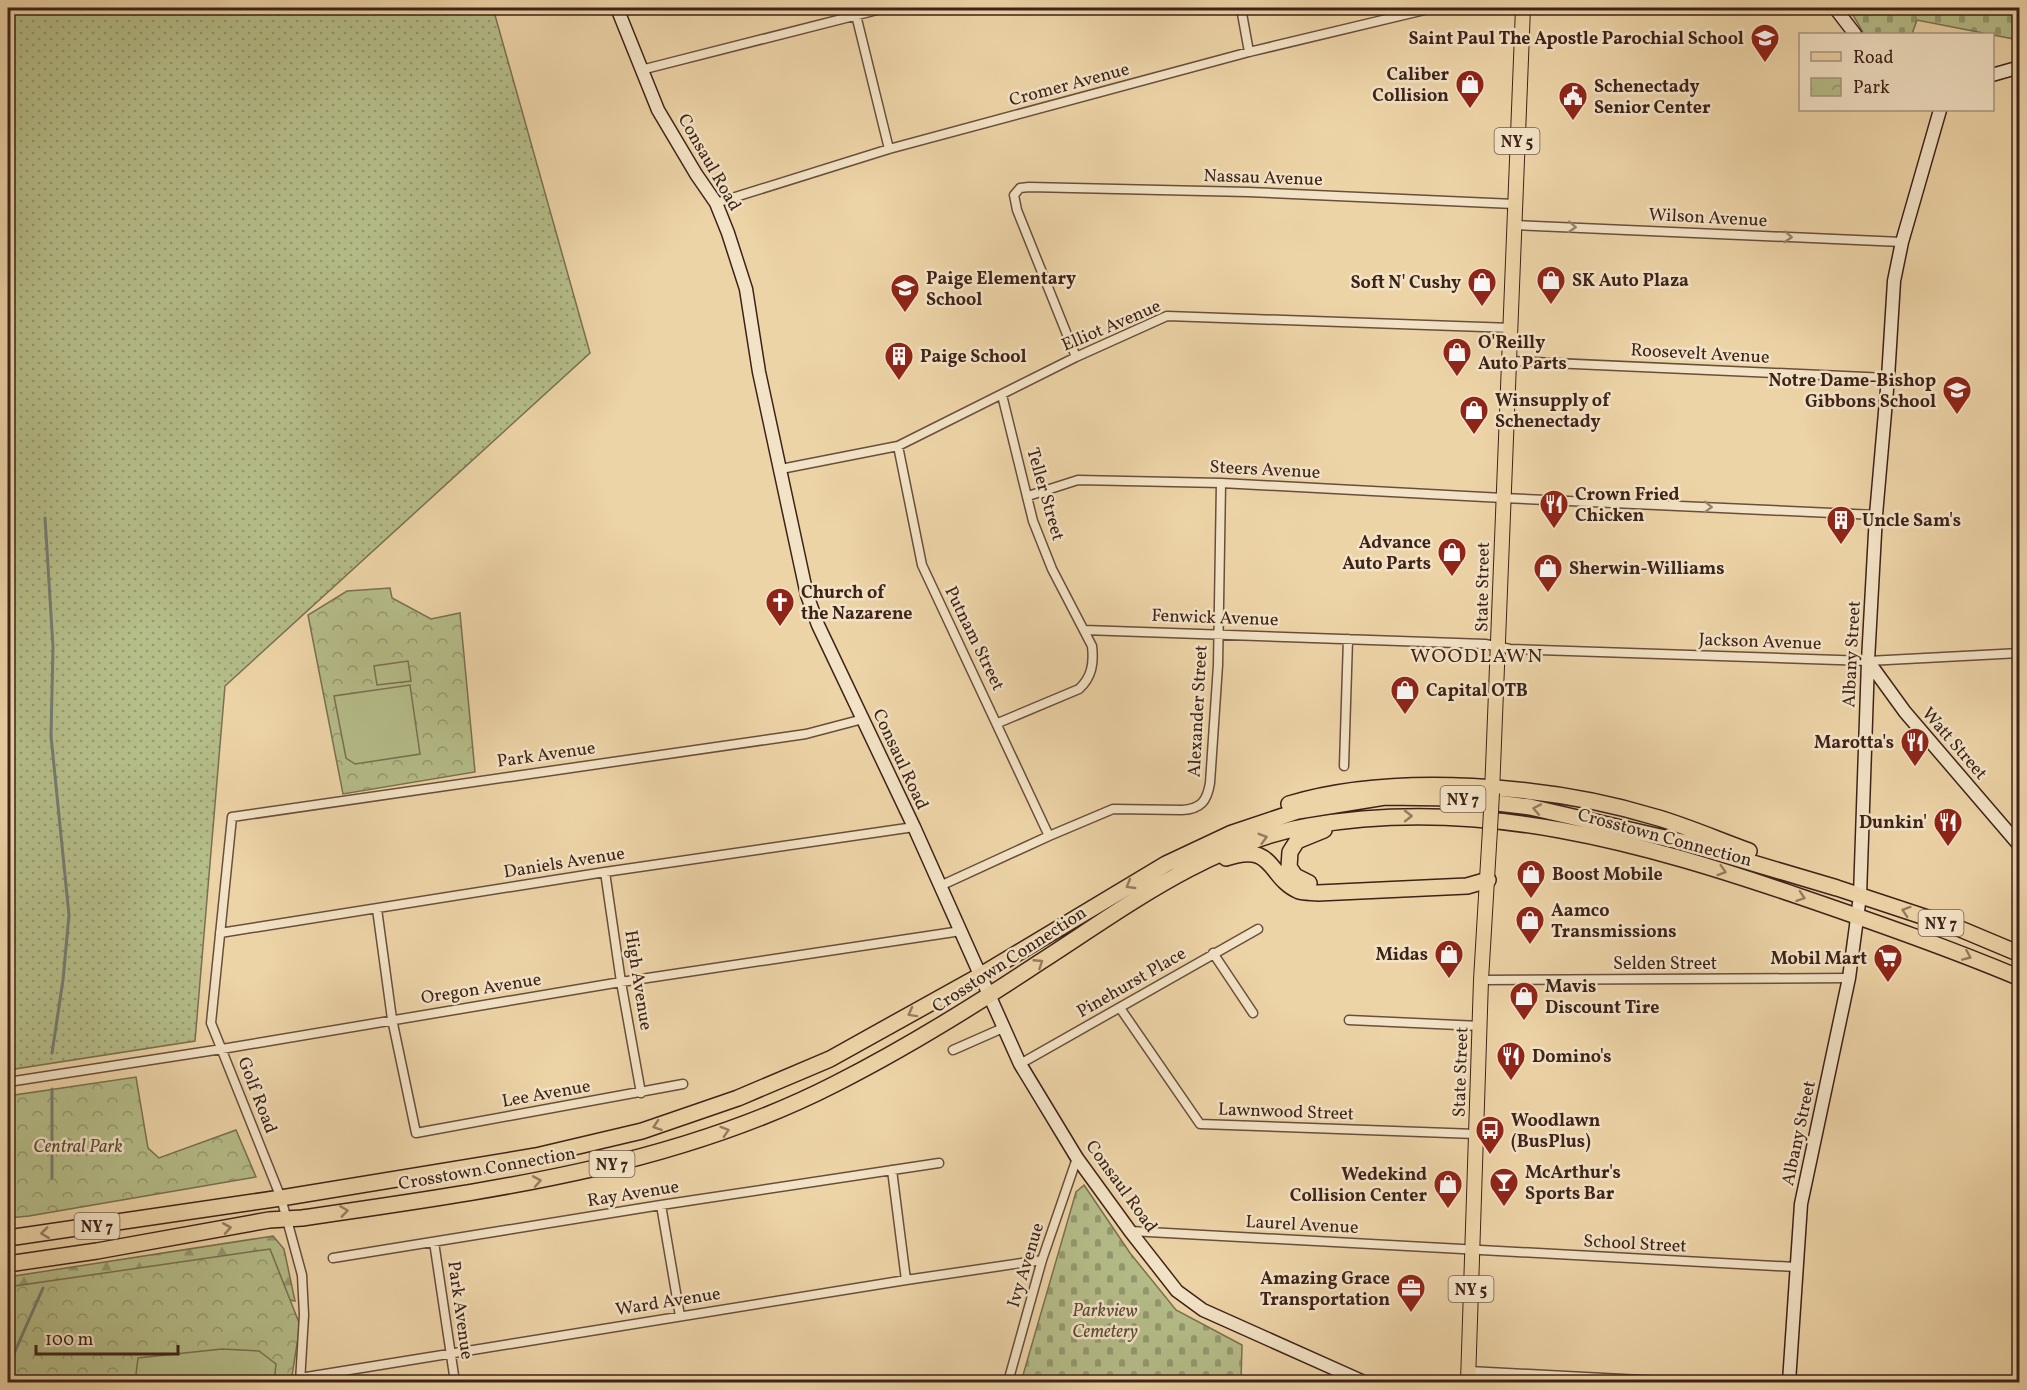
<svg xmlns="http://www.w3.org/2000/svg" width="2027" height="1390" font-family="Vollkorn,serif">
<defs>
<pattern id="grass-dots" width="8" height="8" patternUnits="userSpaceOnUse" patternTransform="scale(1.5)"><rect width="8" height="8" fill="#b5bd89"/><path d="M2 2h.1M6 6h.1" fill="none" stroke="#94996f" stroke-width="1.8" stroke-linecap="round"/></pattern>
<pattern id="forest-firs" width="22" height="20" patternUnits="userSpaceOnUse" patternTransform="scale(1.5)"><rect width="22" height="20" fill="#b5bd89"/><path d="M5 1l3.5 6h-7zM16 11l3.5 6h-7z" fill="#94996f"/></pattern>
<pattern id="cemetery-stones" width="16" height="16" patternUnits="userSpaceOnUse" patternTransform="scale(1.5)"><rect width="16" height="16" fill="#b5bd89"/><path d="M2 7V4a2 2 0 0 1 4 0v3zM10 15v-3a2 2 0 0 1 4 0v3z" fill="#94996f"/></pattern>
<pattern id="park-crowns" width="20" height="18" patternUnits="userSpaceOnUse" patternTransform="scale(1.5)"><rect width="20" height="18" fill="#b5bd89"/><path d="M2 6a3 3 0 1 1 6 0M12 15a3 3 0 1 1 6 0" fill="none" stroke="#94996f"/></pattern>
</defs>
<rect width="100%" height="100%" fill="#edd4a7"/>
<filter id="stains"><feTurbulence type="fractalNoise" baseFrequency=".00333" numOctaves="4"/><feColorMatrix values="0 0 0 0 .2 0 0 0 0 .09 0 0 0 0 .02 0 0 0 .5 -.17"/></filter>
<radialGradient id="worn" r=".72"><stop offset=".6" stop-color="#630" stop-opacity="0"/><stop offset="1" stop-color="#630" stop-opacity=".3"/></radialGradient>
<path fill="url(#grass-dots)" stroke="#797051" stroke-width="1.5" d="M8,8H493L590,353L225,686L195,1041L8,1070Z"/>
<path fill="url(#forest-firs)" stroke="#797051" stroke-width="1.5" d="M273,1236L284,1249L295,1301L232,1290L8,1382V1277Z"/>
<path fill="url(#cemetery-stones)" stroke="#797051" stroke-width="1.5" d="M1849,8H2019V40L1917,20L1912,34H1864Z
M1084,1185L1130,1253L1176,1310L1242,1345L1241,1382H1021L1076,1192Z"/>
<path fill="url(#park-crowns)" stroke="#797051" stroke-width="1.5" d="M390,588L392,598L431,619L460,613L475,772L343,794L308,615L347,591Z
M136,1077L148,1148L159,1158L236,1130L256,1177L29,1216L8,1218V1096Z
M270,1249L300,1325L291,1382H8V1287Z"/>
<path fill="#b5bd89" stroke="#797051" stroke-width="1.5" d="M408,661L411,681L377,685L374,666Z
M410,685L420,754L355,764L346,758L334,696Z
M222,1349L259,1351L276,1364L274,1382H135L138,1358Z"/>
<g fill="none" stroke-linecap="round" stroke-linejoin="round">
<path stroke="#747c71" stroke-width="3" d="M45,518L53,647L51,736L69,915L63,980L52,1053
M52,1089V1178
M8,1367L43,1288"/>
<g stroke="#694e3c" stroke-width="11">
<path id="street" d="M1241,8L1249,52
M856,15L889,149
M641,70L885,8
M716,203L889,149L1249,52L1433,8
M1514,225L1902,242
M1076,357L1017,210L1014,195L1020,188L1029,187L1248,192L1514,204
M1510,361L1888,378
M898,446L922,565L1049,836
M781,469L898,446L1076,357L1167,316L1512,328
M1028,496L1078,480L1221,483L1503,498L1876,515
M1084,630L1485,644L1510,649L1868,661L2020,653
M998,723L1079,689C1092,677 1094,663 1092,646L1052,569L1033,521L1002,395
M1344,766L1348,639
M605,872L621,982L641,1093
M940,886L1049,836L1113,809L1182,810C1201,809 1207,801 1210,783L1218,665L1221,483
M377,909L392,1019L416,1133L683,1084
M220,933L605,872L914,827
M1213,953L1253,1013
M1481,980L1849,978
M1120,1008L1200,1124L1476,1134
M1349,1020L1480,1026
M953,1050L1003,1028
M1020,1064L1258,929
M8,1082L222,1049L621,982L961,931
M892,1170L906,1280
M661,1205L680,1316
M1130,1231L1796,1267
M434,1242L455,1382
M333,1258L661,1205L939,1163
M1469,1371L1680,1382
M300,1378L906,1280L1042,1260
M300,1382L304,1315L302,1275L281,1198L211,1023L232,817L806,734L863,719
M1008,1382L1042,1260L1077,1158"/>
</g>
<g stroke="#3d2219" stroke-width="15">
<path id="secondary" d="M617,8L658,110L696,174L716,203L728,233L746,289L759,372L807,595L818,625L914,827L1020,1064L1077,1158L1130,1231L1177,1291L1203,1310L1364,1382
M1835,8L1855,34
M1992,75L2020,67
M1868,661L1905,712L2020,846
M1789,1382L1801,1204L1849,978L1860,896L1868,661L1876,515L1888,378L1894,281L1902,242L1940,110"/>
</g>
<g stroke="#3d2219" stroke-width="16">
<path id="primary" d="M1492,793L1523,8
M1468,1382L1481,980L1490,829"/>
</g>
<g stroke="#3d2219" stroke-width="18">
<path id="highway" d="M1289,804C1395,772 1550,785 1655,817C1687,826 1718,840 1749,851
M1226,858C1275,841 1268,878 1299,891C1305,893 1313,892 1318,893L1467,886L1488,880
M1309,883L1295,876L1289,867L1290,852L1297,841L1324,830
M8,1238L281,1198L536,1156L642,1131L738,1098L830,1059L981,975L1166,864L1232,833L1298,811L1385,797L1454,798L1530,807L1682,842L1837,888L1958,928L2020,954
M8,1264L97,1251L269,1220L302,1218C483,1191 669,1169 835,1084C906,1048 974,1006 1040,962C1124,908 1209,843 1309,826C1481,796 1643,843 1804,898C1877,923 1949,948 2020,978"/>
</g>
<use href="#street" stroke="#f3e3c6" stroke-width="8"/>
<use href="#secondary" stroke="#f3e3c6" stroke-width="12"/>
<use href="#primary" stroke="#edd4a7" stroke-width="14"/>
<use href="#highway" stroke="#edd4a7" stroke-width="15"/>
<g stroke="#3d2219" stroke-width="16" stroke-linecap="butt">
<path id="primary-bridge" d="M1490,829L1492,793"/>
</g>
<use href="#primary-bridge" stroke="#edd4a7" stroke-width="14"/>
</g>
<defs><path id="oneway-chevron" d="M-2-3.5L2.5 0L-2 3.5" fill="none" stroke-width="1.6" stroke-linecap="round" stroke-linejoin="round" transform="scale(1.5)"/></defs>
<g stroke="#988270">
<use href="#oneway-chevron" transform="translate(1572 227) rotate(3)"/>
<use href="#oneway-chevron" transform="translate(1788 237) rotate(3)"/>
<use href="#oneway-chevron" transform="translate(1708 507) rotate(2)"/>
</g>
<g stroke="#957b60">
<use href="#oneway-chevron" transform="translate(1537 809) rotate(-169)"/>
<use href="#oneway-chevron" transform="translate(1408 816)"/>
<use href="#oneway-chevron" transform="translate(1263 838) rotate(-16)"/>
<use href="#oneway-chevron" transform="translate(1722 871) rotate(17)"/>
<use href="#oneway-chevron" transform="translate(1130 885) rotate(150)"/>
<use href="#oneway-chevron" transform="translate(1801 897) rotate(19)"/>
<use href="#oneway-chevron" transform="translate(1906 911) rotate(-162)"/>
<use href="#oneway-chevron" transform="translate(1967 956) rotate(23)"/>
<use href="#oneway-chevron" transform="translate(1039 963) rotate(-33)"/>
<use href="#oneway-chevron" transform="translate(912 1013) rotate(151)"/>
<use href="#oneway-chevron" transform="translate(657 1126) rotate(161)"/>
<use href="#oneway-chevron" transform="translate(725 1131) rotate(-18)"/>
<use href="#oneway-chevron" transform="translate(537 1181) rotate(-10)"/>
<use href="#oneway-chevron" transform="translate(344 1211) rotate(-8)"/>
<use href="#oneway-chevron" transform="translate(227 1228) rotate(-10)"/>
<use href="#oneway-chevron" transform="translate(45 1233) rotate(173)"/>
</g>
<defs>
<g id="school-pin" transform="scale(1.5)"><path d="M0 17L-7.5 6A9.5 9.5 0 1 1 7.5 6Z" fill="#8f2418" stroke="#f3e3c6"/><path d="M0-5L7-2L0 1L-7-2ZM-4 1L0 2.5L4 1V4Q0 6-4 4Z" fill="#fff"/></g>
<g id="shop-pin" transform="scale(1.5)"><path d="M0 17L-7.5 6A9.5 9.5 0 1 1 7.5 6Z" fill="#8f2418" stroke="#f3e3c6"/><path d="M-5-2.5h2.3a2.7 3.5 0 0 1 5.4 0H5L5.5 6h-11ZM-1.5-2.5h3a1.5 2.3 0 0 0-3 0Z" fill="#fff"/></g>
<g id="civic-pin" transform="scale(1.5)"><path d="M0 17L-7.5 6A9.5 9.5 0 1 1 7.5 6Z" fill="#8f2418" stroke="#f3e3c6"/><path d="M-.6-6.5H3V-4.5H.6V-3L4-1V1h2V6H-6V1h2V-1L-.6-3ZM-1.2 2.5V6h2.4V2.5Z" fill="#fff"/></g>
<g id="building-pin" transform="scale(1.5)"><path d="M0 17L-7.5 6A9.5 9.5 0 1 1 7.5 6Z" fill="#8f2418" stroke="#f3e3c6"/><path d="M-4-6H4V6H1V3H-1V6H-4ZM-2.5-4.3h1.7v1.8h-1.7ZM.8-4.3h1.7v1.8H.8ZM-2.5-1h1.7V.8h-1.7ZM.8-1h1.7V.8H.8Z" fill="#fff"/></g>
<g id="restaurant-pin" transform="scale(1.5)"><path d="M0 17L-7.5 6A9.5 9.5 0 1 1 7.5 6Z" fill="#8f2418" stroke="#f3e3c6"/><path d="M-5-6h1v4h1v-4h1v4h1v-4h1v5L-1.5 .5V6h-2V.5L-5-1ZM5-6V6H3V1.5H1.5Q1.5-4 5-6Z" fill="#fff"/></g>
<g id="church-pin" transform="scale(1.5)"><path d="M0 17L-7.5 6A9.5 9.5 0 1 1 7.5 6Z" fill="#8f2418" stroke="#f3e3c6"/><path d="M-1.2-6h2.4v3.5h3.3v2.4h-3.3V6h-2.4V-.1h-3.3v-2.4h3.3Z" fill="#fff"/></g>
<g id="supermarket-pin" transform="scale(1.5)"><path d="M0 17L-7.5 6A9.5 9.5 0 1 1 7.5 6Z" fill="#8f2418" stroke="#f3e3c6"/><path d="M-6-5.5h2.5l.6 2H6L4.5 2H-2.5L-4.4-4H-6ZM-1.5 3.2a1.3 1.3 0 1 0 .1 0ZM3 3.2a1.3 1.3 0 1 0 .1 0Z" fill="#fff"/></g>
<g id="bus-pin" transform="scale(1.5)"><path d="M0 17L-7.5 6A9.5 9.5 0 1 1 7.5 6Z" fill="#8f2418" stroke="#f3e3c6"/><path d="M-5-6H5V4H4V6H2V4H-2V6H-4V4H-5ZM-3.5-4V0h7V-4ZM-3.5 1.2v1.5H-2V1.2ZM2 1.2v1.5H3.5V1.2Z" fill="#fff"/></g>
<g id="bar-pin" transform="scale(1.5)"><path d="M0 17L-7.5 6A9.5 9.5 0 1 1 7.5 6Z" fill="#8f2418" stroke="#f3e3c6"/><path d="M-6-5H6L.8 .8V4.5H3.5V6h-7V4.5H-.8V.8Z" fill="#fff"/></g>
<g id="office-pin" transform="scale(1.5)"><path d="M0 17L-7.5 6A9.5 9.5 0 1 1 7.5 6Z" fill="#8f2418" stroke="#f3e3c6"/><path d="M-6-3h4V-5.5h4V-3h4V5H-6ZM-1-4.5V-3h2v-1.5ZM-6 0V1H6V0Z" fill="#fff"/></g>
</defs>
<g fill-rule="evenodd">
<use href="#school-pin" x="1765" y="38"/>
<use href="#shop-pin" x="1470" y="84"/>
<use href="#civic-pin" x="1573" y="96"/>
<use href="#shop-pin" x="1551" y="280"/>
<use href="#shop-pin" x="1482" y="282"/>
<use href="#school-pin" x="905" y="288"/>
<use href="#shop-pin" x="1457" y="352"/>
<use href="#building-pin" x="899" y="356"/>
<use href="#school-pin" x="1957" y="390"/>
<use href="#shop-pin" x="1474" y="410"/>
<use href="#restaurant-pin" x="1554" y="504"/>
<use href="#building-pin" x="1841" y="520"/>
<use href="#shop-pin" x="1452" y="552"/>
<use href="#shop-pin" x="1548" y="568"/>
<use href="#church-pin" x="780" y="602"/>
<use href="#shop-pin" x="1405" y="690"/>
<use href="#restaurant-pin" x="1915" y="742"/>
<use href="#restaurant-pin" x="1948" y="822"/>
<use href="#shop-pin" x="1531" y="874"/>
<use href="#shop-pin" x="1530" y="920"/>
<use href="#shop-pin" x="1449" y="954"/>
<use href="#supermarket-pin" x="1888" y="958"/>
<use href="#shop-pin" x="1524" y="996"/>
<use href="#restaurant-pin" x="1511" y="1056"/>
<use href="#bus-pin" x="1490" y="1130"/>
<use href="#bar-pin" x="1504" y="1182"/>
<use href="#shop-pin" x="1448" y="1184"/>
<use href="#office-pin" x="1411" y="1288"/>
</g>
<g text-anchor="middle" stroke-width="5" stroke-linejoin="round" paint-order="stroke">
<g fill="#f3e3c6" stroke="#745c4d" stroke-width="1.5">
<rect x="1494.5" y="128" width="45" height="26" rx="4.5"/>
<rect x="1440.5" y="786" width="45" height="26" rx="4.5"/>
<rect x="1918.5" y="910" width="45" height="26" rx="4.5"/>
<rect x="589.5" y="1151" width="45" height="26" rx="4.5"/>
<rect x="74.5" y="1213" width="45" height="26" rx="4.5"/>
<rect x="1448.5" y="1276" width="45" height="26" rx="4.5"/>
</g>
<g font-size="16" font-weight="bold" fill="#3d2219">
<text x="1517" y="147">NY 5</text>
<text x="1463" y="805">NY 7</text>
<text x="1941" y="929">NY 7</text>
<text x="612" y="1170">NY 7</text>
<text x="97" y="1232">NY 7</text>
<text x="1471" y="1295">NY 5</text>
</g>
<g font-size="18" font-weight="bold" fill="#3d2219" stroke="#f3e3c6" text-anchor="start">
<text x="1744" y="44" text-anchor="end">Saint Paul The Apostle Parochial School</text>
<text x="1449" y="80" text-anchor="end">Caliber<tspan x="1449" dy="21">Collision</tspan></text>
<text x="1594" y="92">Schenectady<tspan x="1594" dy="21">Senior Center</tspan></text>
<text x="926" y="284">Paige Elementary<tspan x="926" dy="21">School</tspan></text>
<text x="1572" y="286">SK Auto Plaza</text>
<text x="1461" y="288" text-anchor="end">Soft N' Cushy</text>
<text x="1478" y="348">O'Reilly<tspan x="1478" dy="21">Auto Parts</tspan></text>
<text x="920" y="362">Paige School</text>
<text x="1936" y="386" text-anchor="end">Notre Dame-Bishop<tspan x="1936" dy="21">Gibbons School</tspan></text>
<text x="1495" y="406">Winsupply of<tspan x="1495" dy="21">Schenectady</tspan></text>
<text x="1575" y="500">Crown Fried<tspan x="1575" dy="21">Chicken</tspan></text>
<text x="1862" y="526">Uncle Sam's</text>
<text x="1431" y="548" text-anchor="end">Advance<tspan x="1431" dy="21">Auto Parts</tspan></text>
<text x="1569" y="574">Sherwin-Williams</text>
<text x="801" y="598">Church of<tspan x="801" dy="21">the Nazarene</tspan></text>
<text x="1426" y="696">Capital OTB</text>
<text x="1894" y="748" text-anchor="end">Marotta's</text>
<text x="1927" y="828" text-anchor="end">Dunkin'</text>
<text x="1552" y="880">Boost Mobile</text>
<text x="1551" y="916">Aamco<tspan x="1551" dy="21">Transmissions</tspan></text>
<text x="1428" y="960" text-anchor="end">Midas</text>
<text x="1867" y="964" text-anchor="end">Mobil Mart</text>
<text x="1545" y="992">Mavis<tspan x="1545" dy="21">Discount Tire</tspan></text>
<text x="1532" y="1062">Domino's</text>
<text x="1511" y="1126">Woodlawn<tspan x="1511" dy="21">(BusPlus)</tspan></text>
<text x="1525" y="1178">McArthur's<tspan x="1525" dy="21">Sports Bar</tspan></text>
<text x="1427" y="1180" text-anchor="end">Wedekind<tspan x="1427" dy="21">Collision Center</tspan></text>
<text x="1390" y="1284" text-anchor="end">Amazing Grace<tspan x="1390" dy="21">Transportation</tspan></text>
</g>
<g font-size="18" fill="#3d2219" stroke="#f3e3c6">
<text transform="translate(1069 84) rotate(-15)" y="6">Cromer Avenue</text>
<text transform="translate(710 162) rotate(60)" y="6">Consaul Road</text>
<text transform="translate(1263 177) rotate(2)" y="6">Nassau Avenue</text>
<text transform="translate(1708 217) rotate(3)" y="6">Wilson Avenue</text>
<text transform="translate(1111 325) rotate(-23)" y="6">Elliot Avenue</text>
<text transform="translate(1700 353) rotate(3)" y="6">Roosevelt Avenue</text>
<text transform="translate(1265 469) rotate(3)" y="6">Steers Avenue</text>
<text transform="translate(1046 494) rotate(74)" y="6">Teller Street</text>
<text transform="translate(1482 587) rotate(-89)" y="6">State Street</text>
<text transform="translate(1215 617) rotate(2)" y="6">Fenwick Avenue</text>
<text transform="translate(975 638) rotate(64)" y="6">Putnam Street</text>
<text transform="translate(1760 641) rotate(2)" y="6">Jackson Avenue</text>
<text transform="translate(1851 654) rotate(-87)" y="6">Albany Street</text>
<text transform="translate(1197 711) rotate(-87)" y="6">Alexander Street</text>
<text transform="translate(1955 743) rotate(49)" y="6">Watt Street</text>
<text transform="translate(546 754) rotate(-8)" y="6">Park Avenue</text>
<text transform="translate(901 759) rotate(65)" y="6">Consaul Road</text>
<text transform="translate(1665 837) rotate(15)" y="6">Crosstown Connection</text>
<text transform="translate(564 862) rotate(-9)" y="6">Daniels Avenue</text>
<text transform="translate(1009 959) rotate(-33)" y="6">Crosstown Connection</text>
<text x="1665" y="969">Selden Street</text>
<text transform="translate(639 980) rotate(81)" y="6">High Avenue</text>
<text transform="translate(1131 982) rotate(-30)" y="6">Pinehurst Place</text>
<text transform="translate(481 988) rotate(-9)" y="6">Oregon Avenue</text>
<text transform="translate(1460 1072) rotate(-88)" y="6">State Street</text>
<text transform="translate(546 1093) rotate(-10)" y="6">Lee Avenue</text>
<text transform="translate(258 1095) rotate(69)" y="6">Golf Road</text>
<text transform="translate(1286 1111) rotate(2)" y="6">Lawnwood Street</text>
<text transform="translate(1798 1133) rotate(-78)" y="6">Albany Street</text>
<text transform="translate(487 1168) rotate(-10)" y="6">Crosstown Connection</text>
<text transform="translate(1122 1186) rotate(54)" y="6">Consaul Road</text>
<text transform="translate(633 1193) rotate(-9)" y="6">Ray Avenue</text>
<text transform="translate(1302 1224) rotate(3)" y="6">Laurel Avenue</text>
<text transform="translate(1635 1243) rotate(3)" y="6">School Street</text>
<text transform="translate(1025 1265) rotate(-73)" y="6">Ivy Avenue</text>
<text transform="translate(668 1301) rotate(-9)" y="6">Ward Avenue</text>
<text transform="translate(461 1310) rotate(82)" y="6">Park Avenue</text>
</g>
<g font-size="18" font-style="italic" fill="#5b4935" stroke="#f3e3c6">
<text x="78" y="1152">Central Park</text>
<text x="1105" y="1316">Parkview<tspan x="1105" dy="21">Cemetery</tspan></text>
</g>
<g font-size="20" letter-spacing="1.5" fill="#3d2219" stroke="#f3e3c6">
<text x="1477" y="662">WOODLAWN</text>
</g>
</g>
<rect width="2027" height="1390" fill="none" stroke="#edd4a7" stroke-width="30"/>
<rect x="9" y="9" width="2009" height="1372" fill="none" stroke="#3d2219" stroke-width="3"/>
<rect x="15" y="15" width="1997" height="1360" fill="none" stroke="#3d2219" stroke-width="1.5"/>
<rect x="1799" y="33" width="195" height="78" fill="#f3e3c6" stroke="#aa9681" stroke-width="1.5"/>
<rect x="1811" y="52" width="30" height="9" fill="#edd4a7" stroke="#aa9681" stroke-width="1.5"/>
<text x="1853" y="63" font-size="18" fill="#3d2219">Road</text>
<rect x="1811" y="78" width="30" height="18" fill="url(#park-crowns)" stroke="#aa9681" stroke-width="1.5"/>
<text x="1853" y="93" font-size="18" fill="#3d2219">Park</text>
<path d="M36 1345v9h142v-9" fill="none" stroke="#3d2219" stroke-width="3"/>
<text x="45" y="1345" font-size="18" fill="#3d2219" stroke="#f3e3c6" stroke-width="4.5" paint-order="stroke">100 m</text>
<rect width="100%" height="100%" filter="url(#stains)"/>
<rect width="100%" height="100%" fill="url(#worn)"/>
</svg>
